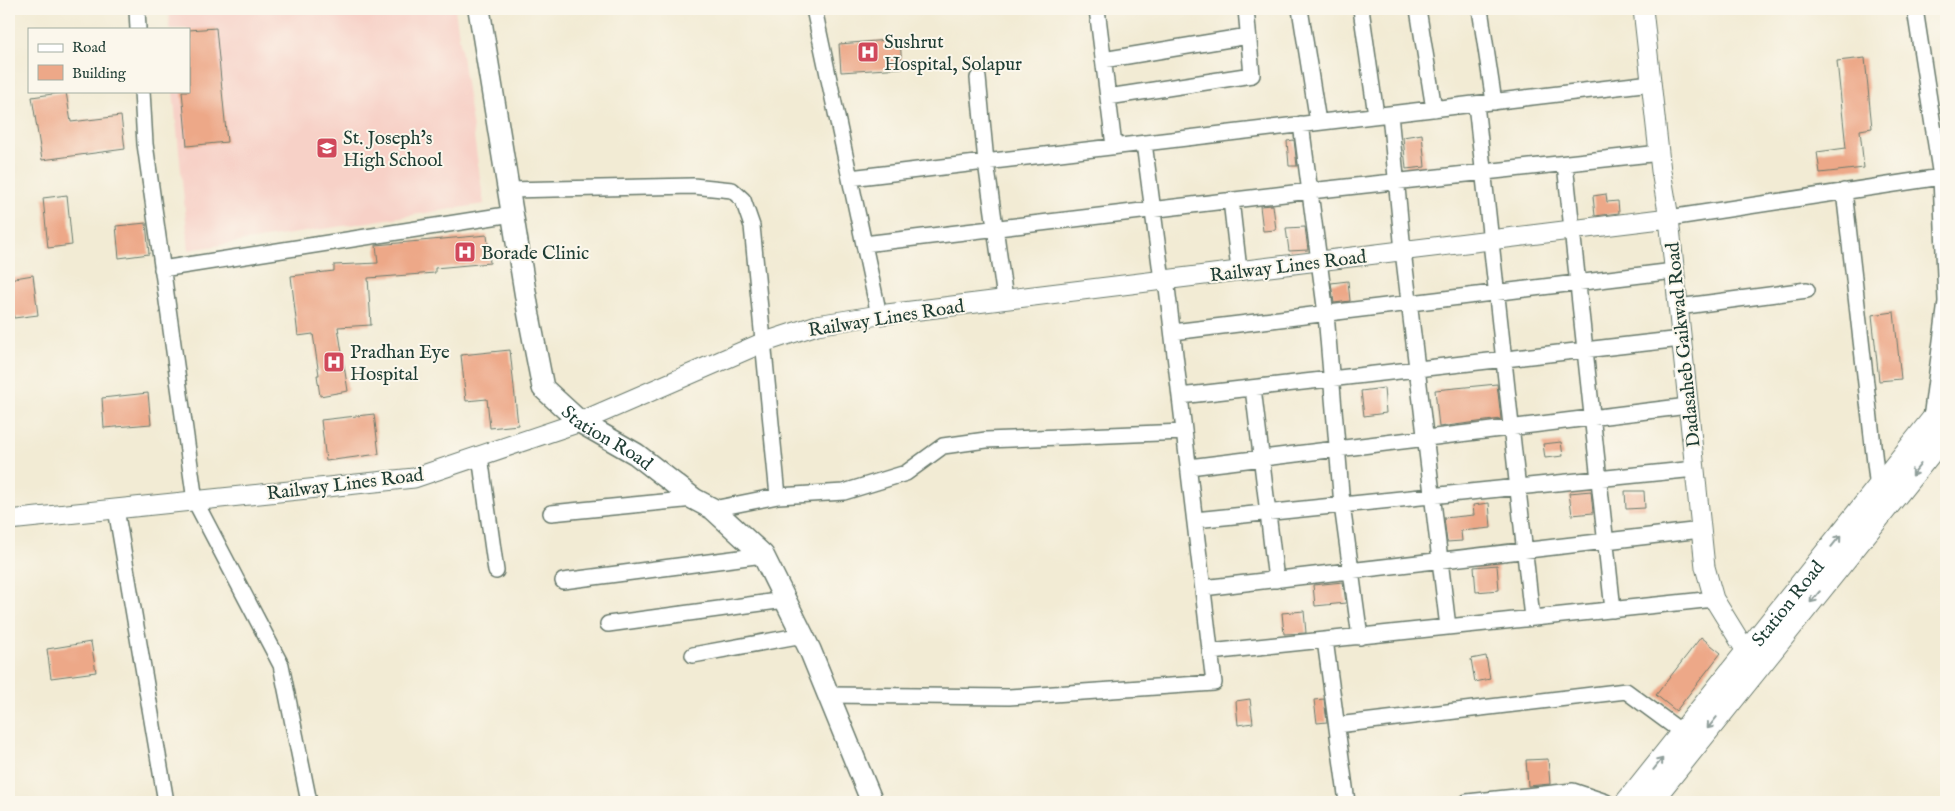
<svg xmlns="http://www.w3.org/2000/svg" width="1955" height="811" font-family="'IM FELL English',serif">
<rect width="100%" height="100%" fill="#fbf7ec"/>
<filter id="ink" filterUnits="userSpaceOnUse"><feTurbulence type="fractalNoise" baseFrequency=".02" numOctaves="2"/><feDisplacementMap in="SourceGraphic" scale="10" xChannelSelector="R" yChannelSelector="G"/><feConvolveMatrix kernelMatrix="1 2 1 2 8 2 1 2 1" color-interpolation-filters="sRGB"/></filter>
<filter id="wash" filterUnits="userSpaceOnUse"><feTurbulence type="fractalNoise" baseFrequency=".0096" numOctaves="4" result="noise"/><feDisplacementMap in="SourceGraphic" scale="20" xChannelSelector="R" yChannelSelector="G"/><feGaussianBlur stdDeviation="1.12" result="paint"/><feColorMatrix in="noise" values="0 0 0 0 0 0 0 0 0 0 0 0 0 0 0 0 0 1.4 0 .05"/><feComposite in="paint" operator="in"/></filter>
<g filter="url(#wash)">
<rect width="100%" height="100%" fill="#f2ebd4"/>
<path fill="#f7d1c7" d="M170,9H455L484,204L189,250L173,91H189V29H169Z"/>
<g id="blocks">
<path fill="#eda888" d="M216,28L227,142L187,146L182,91H189V30Z
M900,39L902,68L841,72L839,44Z
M1865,58L1872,128L1860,130L1864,168L1820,173L1817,152L1846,148L1837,61Z
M66,92L71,122L121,116L125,149L42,160L32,97Z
M1422,134L1425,167L1406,169L1403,137Z
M1294,140L1297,166H1289L1287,141Z
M1606,194L1607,202L1618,201L1619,213L1595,216L1593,196Z
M67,195L72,245L48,248L43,198Z
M1273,205L1276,230L1263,231L1260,206Z
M146,223L149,254L119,258L116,226Z
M1305,227L1308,250L1289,251L1286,228Z
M487,235L490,263L435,268V273L368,278L371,325L338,327L348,391L320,396L317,375H319L313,334L298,336L291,276L334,271V265L378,263L376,245Z
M33,275L38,315L14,318L12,309H9V279Z
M1348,281L1350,301L1334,303L1331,283Z
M1894,312L1901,379L1879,381L1872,315Z
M510,350L518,425L490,428L487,399L466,401L461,355Z
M1497,384L1501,419L1439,427L1435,390Z
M1384,388L1386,413L1364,416L1361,391Z
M148,393L151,424L104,428L102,398Z
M374,414L379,454L326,461L321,420Z
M1561,442L1563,456L1545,458L1543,444Z
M1591,491L1593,513L1572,515L1569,493Z
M1625,491H1644L1645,508L1626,509Z
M1489,503L1491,528L1461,531L1462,541L1447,542L1444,518L1474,515L1473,505Z
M1497,565L1499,590L1476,592L1474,567Z
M1343,582L1346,603L1315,606L1313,585Z
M1304,611L1306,633L1284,634L1282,613Z
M1701,637L1721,653L1676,711L1656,695Z
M91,642L96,672L51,678L47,649Z
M1486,656L1490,679L1475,682L1471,659Z
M1250,699L1253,723L1238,725L1236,701Z
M1324,699L1327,722L1317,723L1314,700Z
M1548,759L1550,784L1528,786L1526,760Z"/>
</g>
</g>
<g filter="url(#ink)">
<use href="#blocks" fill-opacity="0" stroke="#697a6c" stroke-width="1"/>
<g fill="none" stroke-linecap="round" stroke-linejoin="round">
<g stroke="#697a6c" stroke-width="18">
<path id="minor" d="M137,9L138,29
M814,9L879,315
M1097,9L1114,146
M1300,9L1318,122
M1361,9L1376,115
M1418,9L1434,109
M1480,9L1494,102
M1915,9L1941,177L1946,301
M1103,60L1248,36
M978,78L986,162L1005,299
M142,91L145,144L195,501L281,665L309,802
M1108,97L1252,75L1246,9
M1476,104L1532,618
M1390,114L1403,251L1448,627
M1301,124L1326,314L1342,505L1360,637
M1144,143L1162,280
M1565,164L1613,610
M850,178L1651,83
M508,190L693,186L732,190L743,200L752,226L778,496
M1844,191L1878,489
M1231,200L1239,270
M1669,218L1941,177
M864,244L1310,191L1660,153
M162,269L512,214
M1678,307L1807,290
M1173,332L1674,271
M1253,388L1276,580
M1180,396L1681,339
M1931,419L1946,302
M480,456L496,571
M1189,467L1688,406
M116,509L166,802
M713,509L778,496L844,492L906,473L943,446L986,440L1184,432
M551,513L694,499
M1195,520L1695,469
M563,581L763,555
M1203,588L1701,530
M608,624L785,600
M1325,640L1347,802
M1210,652L1714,599
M693,655L803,635
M829,695L1009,697L1214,683L1166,279
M1337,725L1626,691L1683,733
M1467,802L1573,791L1606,802"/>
</g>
<g stroke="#697a6c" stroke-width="21">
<path id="tertiary" d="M1643,9L1661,171L1669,218L1705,567L1714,599L1754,664
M9,520L414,478L580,422L762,343L817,325L879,315L1669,218"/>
</g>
<g stroke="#697a6c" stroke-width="24">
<g id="secondary">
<path id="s1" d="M479,9L529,316L543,388L580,422L636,454L694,499L713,509L763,555L810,650L872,802"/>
</g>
</g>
<g stroke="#697a6c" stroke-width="26">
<g id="primary">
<path id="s2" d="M1628,802L1946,404"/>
<path d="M1649,802L1946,432"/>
</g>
</g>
<use href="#minor" stroke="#fff" stroke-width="15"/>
<use href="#tertiary" stroke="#fff" stroke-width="19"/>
<use href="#secondary" stroke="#fff" stroke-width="21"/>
<use href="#primary" stroke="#fff" stroke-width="24"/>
</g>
<defs><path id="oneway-shaft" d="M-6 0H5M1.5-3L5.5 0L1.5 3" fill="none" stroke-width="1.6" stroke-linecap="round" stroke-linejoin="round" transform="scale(1.25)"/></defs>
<g stroke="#8f9e9a">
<use href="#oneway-shaft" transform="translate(1916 470) rotate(128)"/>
<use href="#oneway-shaft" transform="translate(1836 541) rotate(-51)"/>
<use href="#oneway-shaft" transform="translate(1815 597) rotate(130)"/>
<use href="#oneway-shaft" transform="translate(1712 723) rotate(129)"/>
<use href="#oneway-shaft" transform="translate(1658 764) rotate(-51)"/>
</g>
</g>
<defs>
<g id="hospital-square" transform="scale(1.125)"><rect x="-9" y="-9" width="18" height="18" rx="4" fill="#d1495b" stroke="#fbf7ec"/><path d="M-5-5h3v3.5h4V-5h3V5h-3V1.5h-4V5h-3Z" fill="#fff"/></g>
<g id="school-square" transform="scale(1.125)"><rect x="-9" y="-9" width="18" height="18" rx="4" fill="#d1495b" stroke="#fbf7ec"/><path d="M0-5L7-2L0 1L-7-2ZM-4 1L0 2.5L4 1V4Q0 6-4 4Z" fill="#fff"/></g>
</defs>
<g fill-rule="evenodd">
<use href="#hospital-square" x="868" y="52"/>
<use href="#school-square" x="327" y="148"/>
<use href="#hospital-square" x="465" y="252"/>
<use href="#hospital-square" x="334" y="362"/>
</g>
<g text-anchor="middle" stroke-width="4" stroke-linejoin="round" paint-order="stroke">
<g font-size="19" fill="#1f3d34" stroke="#fbf7ec" text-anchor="start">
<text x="884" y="48">Sushrut<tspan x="884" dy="22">Hospital, Solapur</tspan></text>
<text x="343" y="144">St. Joseph's<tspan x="343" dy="22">High School</tspan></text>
<text x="481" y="259">Borade Clinic</text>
<text x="350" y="358">Pradhan Eye<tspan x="350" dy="22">Hospital</tspan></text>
</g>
<g font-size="19" fill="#1f3d34" stroke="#fbf7ec">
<text transform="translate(1288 265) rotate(-7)" y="7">Railway Lines Road</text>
<text transform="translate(886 317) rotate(-9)" y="7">Railway Lines Road</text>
<text transform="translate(1682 345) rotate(-96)" y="7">Dadasaheb Gaikwad Road</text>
<text dy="7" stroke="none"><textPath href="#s1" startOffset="466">Station Road</textPath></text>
<text transform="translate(345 483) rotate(-7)" y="7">Railway Lines Road</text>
<text dy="7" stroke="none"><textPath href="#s2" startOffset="255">Station Road</textPath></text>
</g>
</g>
<rect width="1955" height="811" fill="none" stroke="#fbf7ec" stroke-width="30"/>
<rect x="28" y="28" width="162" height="65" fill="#fbf7ec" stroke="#a3ada2"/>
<rect x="38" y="44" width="25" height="8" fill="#ffffff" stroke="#a3ada2"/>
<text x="72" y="52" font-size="15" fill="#1f3d34">Road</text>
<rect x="38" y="65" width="25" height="15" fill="#eda888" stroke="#a3ada2"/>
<text x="72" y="78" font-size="15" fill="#1f3d34">Building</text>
</svg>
